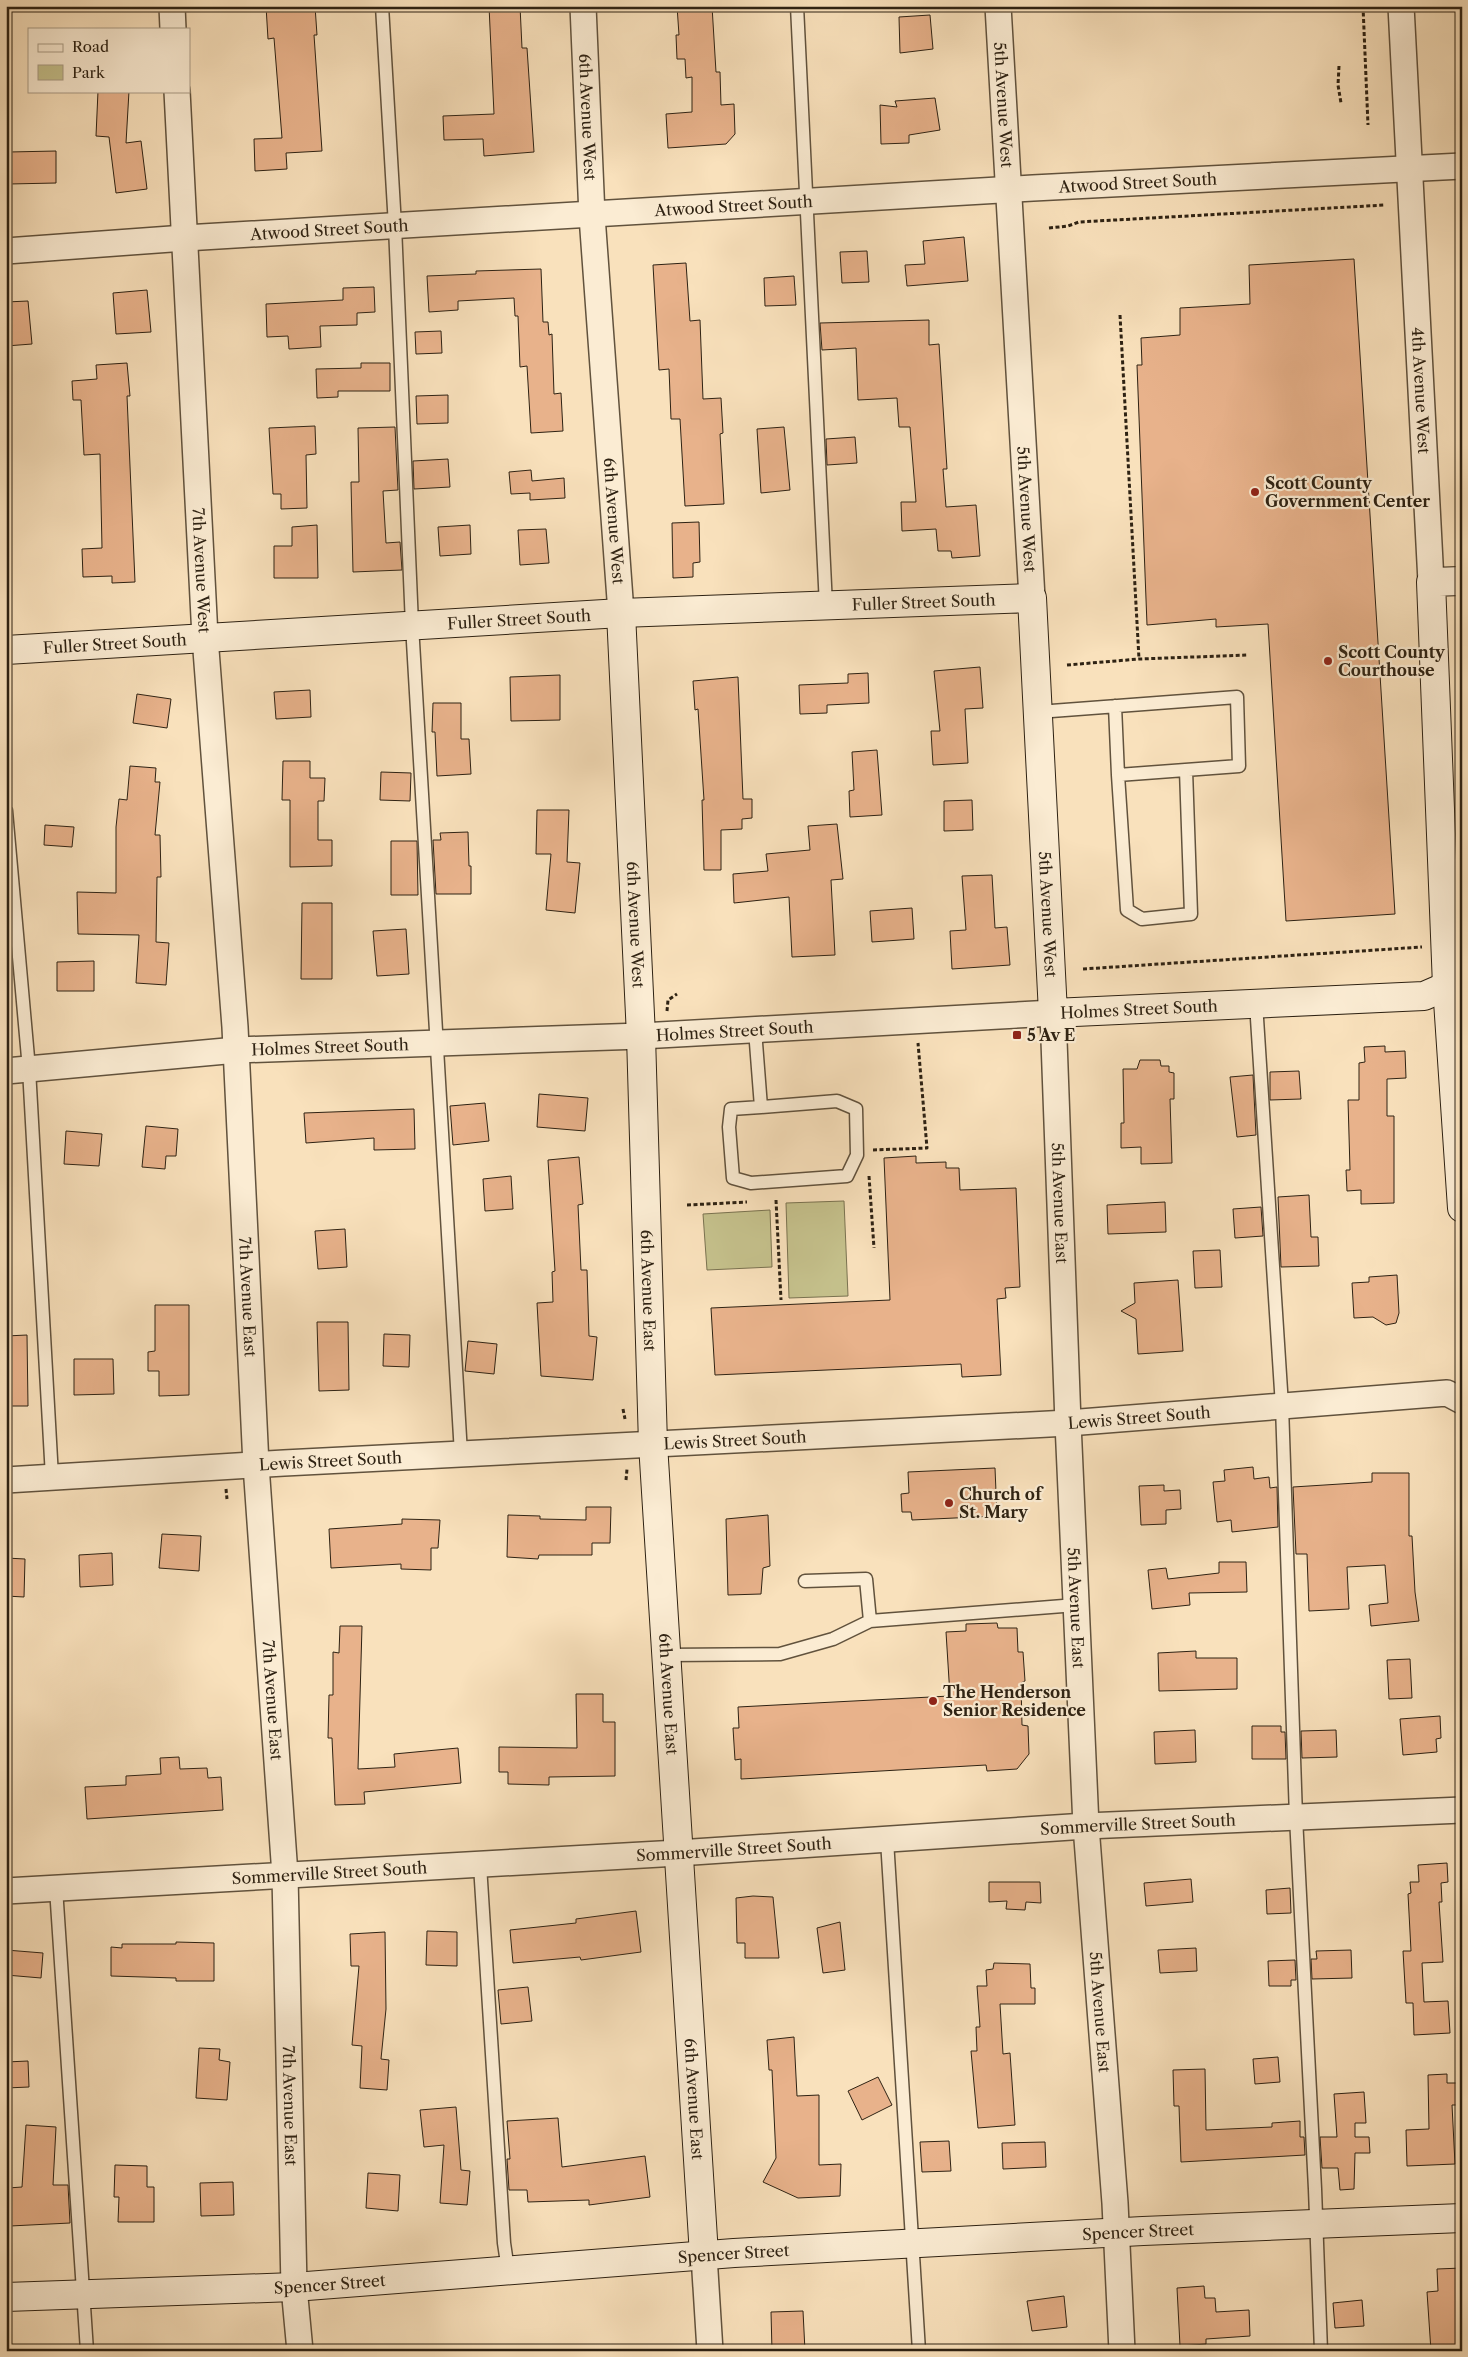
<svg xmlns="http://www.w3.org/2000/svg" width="1468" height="2357" font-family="'Libre Caslon Text',serif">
<rect width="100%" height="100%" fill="#f9e1bc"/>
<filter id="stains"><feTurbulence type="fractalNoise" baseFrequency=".004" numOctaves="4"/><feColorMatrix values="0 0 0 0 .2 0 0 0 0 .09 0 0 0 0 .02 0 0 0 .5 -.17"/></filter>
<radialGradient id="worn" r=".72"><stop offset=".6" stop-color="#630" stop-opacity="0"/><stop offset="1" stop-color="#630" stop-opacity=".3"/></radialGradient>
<path fill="#c5c18c" stroke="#7a7250" d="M844,1201L848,1296L789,1298L786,1203Z
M770,1210L772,1267L707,1270L703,1214Z"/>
<path fill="#e8b28b" stroke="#2e2213" d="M266,6H315L317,35H314L322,151L286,153L287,169L255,171L254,139L282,138L274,38L268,39Z
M489,6H520L522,48H527L534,152L484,156L483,139L444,140L443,116L494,114Z
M677,6H712L716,72H720L721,105L734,104L735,134L726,144L668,148L666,114L692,112V77L686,78L685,59H677L676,35H679Z
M930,15L933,49L900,53L899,17Z
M98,91H129L126,143L141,141L147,189L116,193L109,137L96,136Z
M935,98L940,130L909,135V143L881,144L880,105L897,107L895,101Z
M56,151V183L9,184V152Z
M964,237L968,281L907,286L905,265L925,264L923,241Z
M867,251L869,282L842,283L840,252Z
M1354,259L1395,914L1286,921L1268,624L1216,627V619L1147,625L1137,365H1142L1141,338L1180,335V308L1250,304L1249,265Z
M686,263L690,321L700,320L703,399L721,398L723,433L720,434L724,504L685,506L680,419H671L669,369L659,370L653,265Z
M541,269L543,322H548L549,335L552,334L554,394L561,393L563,431L531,433L527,366L520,367L518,316H515L514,298L458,301V310L429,312L427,276L476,274V271Z
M794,276L796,305L765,306L764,278Z
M374,287L375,312L357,313V325L320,326L321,347L289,349L288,336L267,337L266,304L343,300V288Z
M147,290L151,332L116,334L113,293Z
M28,301L32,344L6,346V302Z
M929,320V345L939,344L947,469H943L946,507L976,505L980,556L952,558L951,551H938L936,529L902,531L901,502H916L910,427H899L897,398L858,400L856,348L822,350L820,323Z
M441,331L442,353L416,354L415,332Z
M127,363L130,396H127L135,582L112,583V576L83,577L82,549L102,548L100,454L84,455L81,400H73L72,381L97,379L96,365Z
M361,363H390V391H338V397L317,398L316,369L361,368Z
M448,395V423L417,424L416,396Z
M315,426L316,454L306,455L307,508L281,509V494H273L269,428Z
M395,427L398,490L383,491L386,543L400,542L402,570L353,572L351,482H359L358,428Z
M784,427L790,490L761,493L757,429Z
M855,437L857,463L827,465L826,439Z
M448,459L450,487L414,489L413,461Z
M531,470L532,481L564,478L565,498L530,500V493L511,494L509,472Z
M699,522L700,562L693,563V577L673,578L672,523Z
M317,525L318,578H274V546H292V527Z
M470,525L471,554L440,556L438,527Z
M546,529L549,563L520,565L518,530Z
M980,667L983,708L965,709L968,763L933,765L931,731H940L934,671Z
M868,673L869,703L827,705V713L800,714L799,685L848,683V674Z
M560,675V720L511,721L510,677Z
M738,677L743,799H752V818L742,819V829L721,830V870H704L702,800H704L698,709L695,710L693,681Z
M310,690L311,717L276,719L274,692Z
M137,694L171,699L167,728L133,723Z
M433,703H461V739H469L471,774L437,776L435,732H432Z
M877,750L882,815L850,817L849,791L854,790L852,752Z
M283,761H310V778H325L324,801H318V840H332V866L290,867V800H282Z
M130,766L156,768L155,782H160L155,835H160L161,877H157L156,942L169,943L166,985L136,983L139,935L78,934L77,892L116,893V827L119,799L127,800Z
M381,772L411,773L410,801L380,800Z
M972,800L973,830L944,831V801Z
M537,810H569L567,862L580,863L575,913L546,910L551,854H536Z
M837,824L843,879L831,880L835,955L792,957L789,897L734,903L733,874L768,871L766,854L810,850L808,826Z
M45,825L74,827L72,847L44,845Z
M468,832L469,866H471V894H436L433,840H441L440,833Z
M391,841H417L418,895H391Z
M992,875L995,928L1007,927L1010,965L952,969L950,931L966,930L962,876Z
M302,903H332V979H301Z
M912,908L914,939L872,942L870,911Z
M406,929L409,974L377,976L373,931Z
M94,961V991H57V962Z
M1385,1046V1052L1405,1051L1406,1078L1387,1079V1116H1394V1203L1361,1204V1190L1347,1191L1346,1170H1350L1348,1100H1359V1063L1365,1062L1364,1047Z
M1140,1060H1160L1161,1066H1169V1072L1174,1073V1099H1170L1172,1163L1141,1164V1147L1121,1148V1123H1124L1123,1069H1137Z
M1299,1071L1301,1099L1270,1100V1072Z
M1253,1075L1256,1135L1237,1137L1230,1077Z
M539,1094L588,1098L585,1131L537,1127Z
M485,1103L489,1141L453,1145L450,1106Z
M414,1109L415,1149L374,1150V1138L306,1143L304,1113Z
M146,1126L178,1129L176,1156H166L165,1169L142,1167Z
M66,1131L102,1134L99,1166L64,1164Z
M916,1156V1163L946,1162V1168H959L960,1190L1016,1188L1020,1287L1005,1288L1006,1298L997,1299L1001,1375L962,1377L961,1364L715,1375L711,1308L890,1300L884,1158Z
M579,1157L583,1204L578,1205L581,1270H587L589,1336L597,1337L593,1380L541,1376L537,1303L553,1302L552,1272L555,1271L548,1160Z
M511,1176L513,1209L485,1211L483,1179Z
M1309,1195L1311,1237H1318L1319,1266L1281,1267L1278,1197Z
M1165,1202L1166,1232L1108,1234L1107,1205Z
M1261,1207L1263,1236L1235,1238L1233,1209Z
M345,1229L347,1267L318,1269L315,1231Z
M1220,1250L1222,1287L1195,1288L1193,1251Z
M1397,1275L1399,1313L1396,1323L1386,1325L1373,1317L1354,1318L1352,1283L1369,1282V1277Z
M1178,1280L1183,1351L1138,1354L1136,1319L1121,1311L1135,1303L1134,1283Z
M155,1305H189V1395L159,1396V1371H148V1352L155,1351Z
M317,1322H348L349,1390L319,1391Z
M384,1334L410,1335L409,1367L383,1366Z
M27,1335L28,1406H6V1336Z
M468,1341L497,1344L494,1374L465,1371Z
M74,1359H113L114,1394L74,1395Z
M1253,1467L1254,1479L1269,1477L1270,1488L1277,1487L1278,1527L1232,1532L1231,1520L1217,1522L1213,1482L1225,1481L1224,1470Z
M995,1468L997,1516L912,1520L911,1512H902L901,1494L909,1493L908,1472Z
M1372,1473H1409V1536H1412L1415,1592L1419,1621L1371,1626L1369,1605L1388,1603L1385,1565L1347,1567L1349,1609L1309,1611L1307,1554H1296L1293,1487L1372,1482Z
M1164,1485V1491L1180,1490L1181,1509L1166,1510V1524L1141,1525L1139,1486Z
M586,1507H611L610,1543H592V1555H539L538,1559L507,1557L508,1515L540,1516V1519L586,1520Z
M768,1515L770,1566L763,1568L761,1594L728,1595L726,1519Z
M402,1519L440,1520L438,1548H431V1570L401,1569V1564L331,1568L329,1529L402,1524Z
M162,1534L201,1536L199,1571L159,1568Z
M112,1553L113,1585L80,1587L79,1555Z
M6,1558L25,1559L24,1597L6,1596Z
M1219,1562H1246L1247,1592L1189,1593L1190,1605L1152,1609L1148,1570L1166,1568L1168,1579L1219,1573Z
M997,1623L998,1628H1017L1018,1652H1023L1025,1681L1021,1683L1022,1725L1028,1726L1029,1754L1017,1769L987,1771L986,1765L741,1779V1759L735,1760L733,1728H739L738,1707L950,1696L946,1632L966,1631V1624Z
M340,1626H362L358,1769L395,1767L394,1754L458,1748L461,1783L364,1792L365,1804L335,1805L332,1738H328L329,1695H333V1652L339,1653Z
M1196,1651V1658H1237V1689L1159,1691L1158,1653Z
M1410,1659L1412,1698L1389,1699L1387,1660Z
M576,1694H603V1722H615V1776L549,1777V1785L508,1784V1772H499V1747L577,1748Z
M1440,1716L1441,1738L1436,1739L1437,1752L1403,1755L1400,1719Z
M1252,1726H1281V1732H1285L1286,1759H1252Z
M1195,1730L1196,1762L1155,1764L1154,1732Z
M1336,1730L1337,1757L1302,1758L1301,1731Z
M179,1757L180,1769L207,1768L208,1778L221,1777L223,1810L87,1819L85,1787L126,1785V1776L161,1774L160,1758Z
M1447,1863L1448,1882L1441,1883L1442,1902H1439L1443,1962L1422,1963L1424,2002L1448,2001L1450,2033L1414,2035L1413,2003H1406L1403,1951H1411L1408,1894L1411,1893L1410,1882H1419L1418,1865Z
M1191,1879L1193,1902L1146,1906L1144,1883Z
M989,1882H1040L1041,1903L1026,1902L1025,1910L1006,1909L1007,1901L989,1902Z
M1290,1888L1291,1913L1267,1914L1266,1890Z
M753,1896L773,1897L779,1958H745V1943H737L736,1898Z
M636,1911L641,1952L581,1960L580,1957L513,1963L510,1930L576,1923V1919Z
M840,1922L845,1970L823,1973L817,1928Z
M427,1931L457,1932V1966L426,1965Z
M385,1932L386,2009L381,2059L389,2060L387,2090L360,2088L362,2046L352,2045L359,1966H351L350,1934Z
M176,1942L214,1943V1981H176V1978L111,1976V1947L122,1948V1944H176Z
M1196,1948L1197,1971L1160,1973L1158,1950Z
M6,1950L43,1953L41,1978L6,1975Z
M1351,1950L1352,1978L1312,1979L1311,1959H1317L1316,1951Z
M1295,1960L1296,1980H1291V1986H1269L1268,1961Z
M994,1963L1030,1964L1031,1988H1035V2004H1000L1003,2054L1010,2053L1015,2125L978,2128L971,2051H977L976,2027H980L977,1986H987L986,1970L993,1969Z
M528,1987L532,2021L501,2024L498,1990Z
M794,2037L797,2096L819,2095V2165L841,2164L840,2196L798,2198L763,2182L776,2158L772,2070H769L767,2040Z
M199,2048L220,2049L219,2060L230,2062L227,2100L196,2098Z
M1278,2057L1280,2082L1255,2084L1253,2059Z
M28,2061L29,2087L6,2088V2062Z
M1205,2069L1206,2130L1272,2127V2123L1300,2121V2137H1304L1305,2155L1181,2162L1179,2106H1174L1173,2070Z
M1447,2074V2083H1457V2105H1452L1455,2164L1407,2166L1406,2130L1429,2129L1428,2075Z
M878,2077L892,2105L862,2120L848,2091Z
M1364,2092L1366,2123H1355V2137H1369L1370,2153H1355L1354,2189L1340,2190L1338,2168H1322L1320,2137H1337L1334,2094Z
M456,2107L461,2170L470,2171L467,2205L440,2203L444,2145L424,2147L420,2110Z
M558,2118L562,2167L645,2156L650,2197L589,2205V2200L528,2202L527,2190H509L507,2159H510L507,2121Z
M26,2125L56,2127L53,2185H68L70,2223L10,2226L8,2188L22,2187Z
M949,2141L951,2171L922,2172L920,2142Z
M1045,2142L1046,2167L1003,2169L1002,2143Z
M115,2165L147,2166V2187H154V2222H118L119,2197H114Z
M368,2173L400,2175L398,2211L366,2208Z
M233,2182L234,2215L201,2216L200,2183Z
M1462,2268V2351H1431L1427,2292L1438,2291L1437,2269Z
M1204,2286L1205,2298H1215L1216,2312L1249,2310L1250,2336L1206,2339V2344L1180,2346L1177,2288Z
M1064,2296L1067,2327L1032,2331L1027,2301Z
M1362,2300L1364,2326L1335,2328L1333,2303Z
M803,2311L805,2351H772L771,2312Z"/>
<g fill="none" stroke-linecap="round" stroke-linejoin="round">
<g stroke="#61523d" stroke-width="15">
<path id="lane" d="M382,6L395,226L412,625L461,1454
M797,6L826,606
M1115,706L1118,775
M1038,712L1237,697L1239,766L1118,775L1127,910L1142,919L1191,914L1186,770
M6,811L29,1069L52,1477
M1256,1003L1282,1406L1296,1817L1315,2189L1321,2351
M755,1030L761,1107L731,1109L729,1127L733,1178L751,1183L847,1176L857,1155L856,1109L837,1101L761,1107
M870,1621L1076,1605
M666,1655L780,1654L833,1639L870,1621L866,1579L805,1581
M887,1840L919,2351
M480,1865L504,2243L508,2270
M56,1888L87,2351"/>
</g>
<g stroke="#61523d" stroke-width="28">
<g id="street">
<path d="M172,6L173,29"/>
<path id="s1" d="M583,6L592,216L621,613"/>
<path id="s2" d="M998,6L1032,598"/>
<path id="s3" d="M1401,6L1431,582"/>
<path id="s4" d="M177,91L205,637L235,1027L256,1465L285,1875L294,2287L300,2351"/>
<path id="s5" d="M6,251L185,238L1033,188L1462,166"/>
<path id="s6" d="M6,1071L237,1050L641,1036L1053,1013L1068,1423L1086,1826L1115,2203L1122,2351"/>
<path id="s7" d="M6,1480L284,1463L1068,1423L1447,1393L1462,1401"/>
<path id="s8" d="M6,1891L678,1853L1086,1826L1462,1810"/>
<path d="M704,2255L710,2351"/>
</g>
</g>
<g stroke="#2e2213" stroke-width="30">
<g id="secondary">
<path d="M1462,581L1431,582L1447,986L1462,1208"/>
<path id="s9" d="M621,613L641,1036L653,1444L704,2255"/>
<path id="s10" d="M6,650L621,613L1032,598L1053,1013L1424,996L1447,986"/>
<path id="s11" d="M6,2297L294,2287L734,2253L1143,2231L1462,2218"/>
</g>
</g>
<path stroke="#2e2213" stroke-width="3" stroke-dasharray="4 2.5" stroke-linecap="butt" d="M1363,6L1368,125
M1339,66L1338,85L1341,103
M1049,228L1068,226L1079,222L1385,205
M1120,315L1139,659
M1067,665L1139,659L1248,655
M1083,969L1422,947
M667,1011L668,1000L677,994
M873,1150L927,1148L918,1043
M869,1176L874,1248
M776,1200L781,1300
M687,1205L747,1202
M623,1409L625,1419
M626,1480L627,1469
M226,1489L227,1499"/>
<use href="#lane" stroke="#fbecd3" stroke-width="12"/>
<use href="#street" stroke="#fbecd3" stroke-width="25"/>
<use href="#secondary" stroke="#fbecd3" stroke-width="28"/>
</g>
<g fill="#8f2418" stroke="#fbecd3" stroke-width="2">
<circle cx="1255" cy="492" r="5"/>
<circle cx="1328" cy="661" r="5"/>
<rect x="1012" y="1030" width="10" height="10" rx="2.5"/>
<circle cx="949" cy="1503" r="5"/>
<circle cx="933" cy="1701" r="5"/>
</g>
<g text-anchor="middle" stroke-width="4.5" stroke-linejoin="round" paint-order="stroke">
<g font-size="16" fill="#2e2213" stroke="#fbecd3">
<text dy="6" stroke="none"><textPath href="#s2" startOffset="99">5th Avenue West</textPath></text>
<text dy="6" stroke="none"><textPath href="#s1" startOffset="111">6th Avenue West</textPath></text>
<text dy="6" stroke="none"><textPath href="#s5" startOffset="1134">Atwood Street South</textPath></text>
<text dy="6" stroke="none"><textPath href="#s5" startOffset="729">Atwood Street South</textPath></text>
<text dy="6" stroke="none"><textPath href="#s5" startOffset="324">Atwood Street South</textPath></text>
<text dy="6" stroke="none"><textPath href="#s3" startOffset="385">4th Avenue West</textPath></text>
<text dy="6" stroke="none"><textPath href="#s2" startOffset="504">5th Avenue West</textPath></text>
<text dy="6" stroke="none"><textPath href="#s1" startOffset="516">6th Avenue West</textPath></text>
<text dy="6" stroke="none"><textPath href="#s4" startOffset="480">7th Avenue West</textPath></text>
<text dy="6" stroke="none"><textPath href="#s10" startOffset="919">Fuller Street South</textPath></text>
<text dy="6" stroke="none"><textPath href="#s10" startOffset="514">Fuller Street South</textPath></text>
<text dy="6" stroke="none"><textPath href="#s10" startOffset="109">Fuller Street South</textPath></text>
<text dy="6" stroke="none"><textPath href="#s10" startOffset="1344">5th Avenue West</textPath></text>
<text dy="6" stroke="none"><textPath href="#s9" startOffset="312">6th Avenue West</textPath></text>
<text dy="6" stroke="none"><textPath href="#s10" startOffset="1529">Holmes Street South</textPath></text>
<text dy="6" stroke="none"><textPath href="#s6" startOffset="730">Holmes Street South</textPath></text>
<text dy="6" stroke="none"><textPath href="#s6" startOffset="325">Holmes Street South</textPath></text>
<text dy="6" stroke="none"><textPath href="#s6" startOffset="1239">5th Avenue East</textPath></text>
<text dy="6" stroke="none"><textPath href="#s9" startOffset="678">6th Avenue East</textPath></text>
<text dy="6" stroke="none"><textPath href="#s4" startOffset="1208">7th Avenue East</textPath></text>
<text dy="6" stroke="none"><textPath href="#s7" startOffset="1135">Lewis Street South</textPath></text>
<text dy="6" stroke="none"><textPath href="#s7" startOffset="730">Lewis Street South</textPath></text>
<text dy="6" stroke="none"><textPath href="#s7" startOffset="325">Lewis Street South</textPath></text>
<text dy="6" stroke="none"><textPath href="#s6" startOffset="1644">5th Avenue East</textPath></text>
<text dy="6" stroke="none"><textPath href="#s9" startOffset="1082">6th Avenue East</textPath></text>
<text dy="6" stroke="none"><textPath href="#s4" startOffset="1612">7th Avenue East</textPath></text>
<text dy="6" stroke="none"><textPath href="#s8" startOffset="1134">Sommerville Street South</textPath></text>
<text dy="6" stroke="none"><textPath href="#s8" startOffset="729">Sommerville Street South</textPath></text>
<text dy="6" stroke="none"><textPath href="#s8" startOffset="324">Sommerville Street South</textPath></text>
<text dy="6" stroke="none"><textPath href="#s6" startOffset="2049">5th Avenue East</textPath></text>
<text dy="6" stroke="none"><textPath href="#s9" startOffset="1488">6th Avenue East</textPath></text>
<text dy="6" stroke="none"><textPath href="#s4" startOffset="2018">7th Avenue East</textPath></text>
<text dy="6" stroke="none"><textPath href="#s11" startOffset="1134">Spencer Street</textPath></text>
<text dy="6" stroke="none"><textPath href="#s11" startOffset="729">Spencer Street</textPath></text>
<text dy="6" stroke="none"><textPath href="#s11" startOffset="324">Spencer Street</textPath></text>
</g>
<g font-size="16" font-weight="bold" fill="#2e2213" stroke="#fbecd3" text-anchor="start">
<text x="1265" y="489">Scott County<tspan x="1265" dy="18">Government Center</tspan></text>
<text x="1338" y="658">Scott County<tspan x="1338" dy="18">Courthouse</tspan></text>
<text x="1027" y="1041">5 Av E</text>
<text x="959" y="1500">Church of<tspan x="959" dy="18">St. Mary</tspan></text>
<text x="943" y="1698">The Henderson<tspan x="943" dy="18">Senior Residence</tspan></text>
</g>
</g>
<rect width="1468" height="2357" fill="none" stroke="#f9e1bc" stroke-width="25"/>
<rect x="8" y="8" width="1453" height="2342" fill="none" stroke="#2e2213" stroke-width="2.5"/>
<rect x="12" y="12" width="1443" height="2332" fill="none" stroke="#2e2213"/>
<rect x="28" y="28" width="162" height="65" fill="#fbecd3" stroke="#a99b86"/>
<rect x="38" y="44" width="25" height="8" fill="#fbecd3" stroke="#a99b86"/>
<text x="72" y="52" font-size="15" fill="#2e2213">Road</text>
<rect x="38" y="65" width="25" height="15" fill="#c5c18c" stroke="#a99b86"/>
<text x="72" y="78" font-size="15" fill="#2e2213">Park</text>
<rect width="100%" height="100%" filter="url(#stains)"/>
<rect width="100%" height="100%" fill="url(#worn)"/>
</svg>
